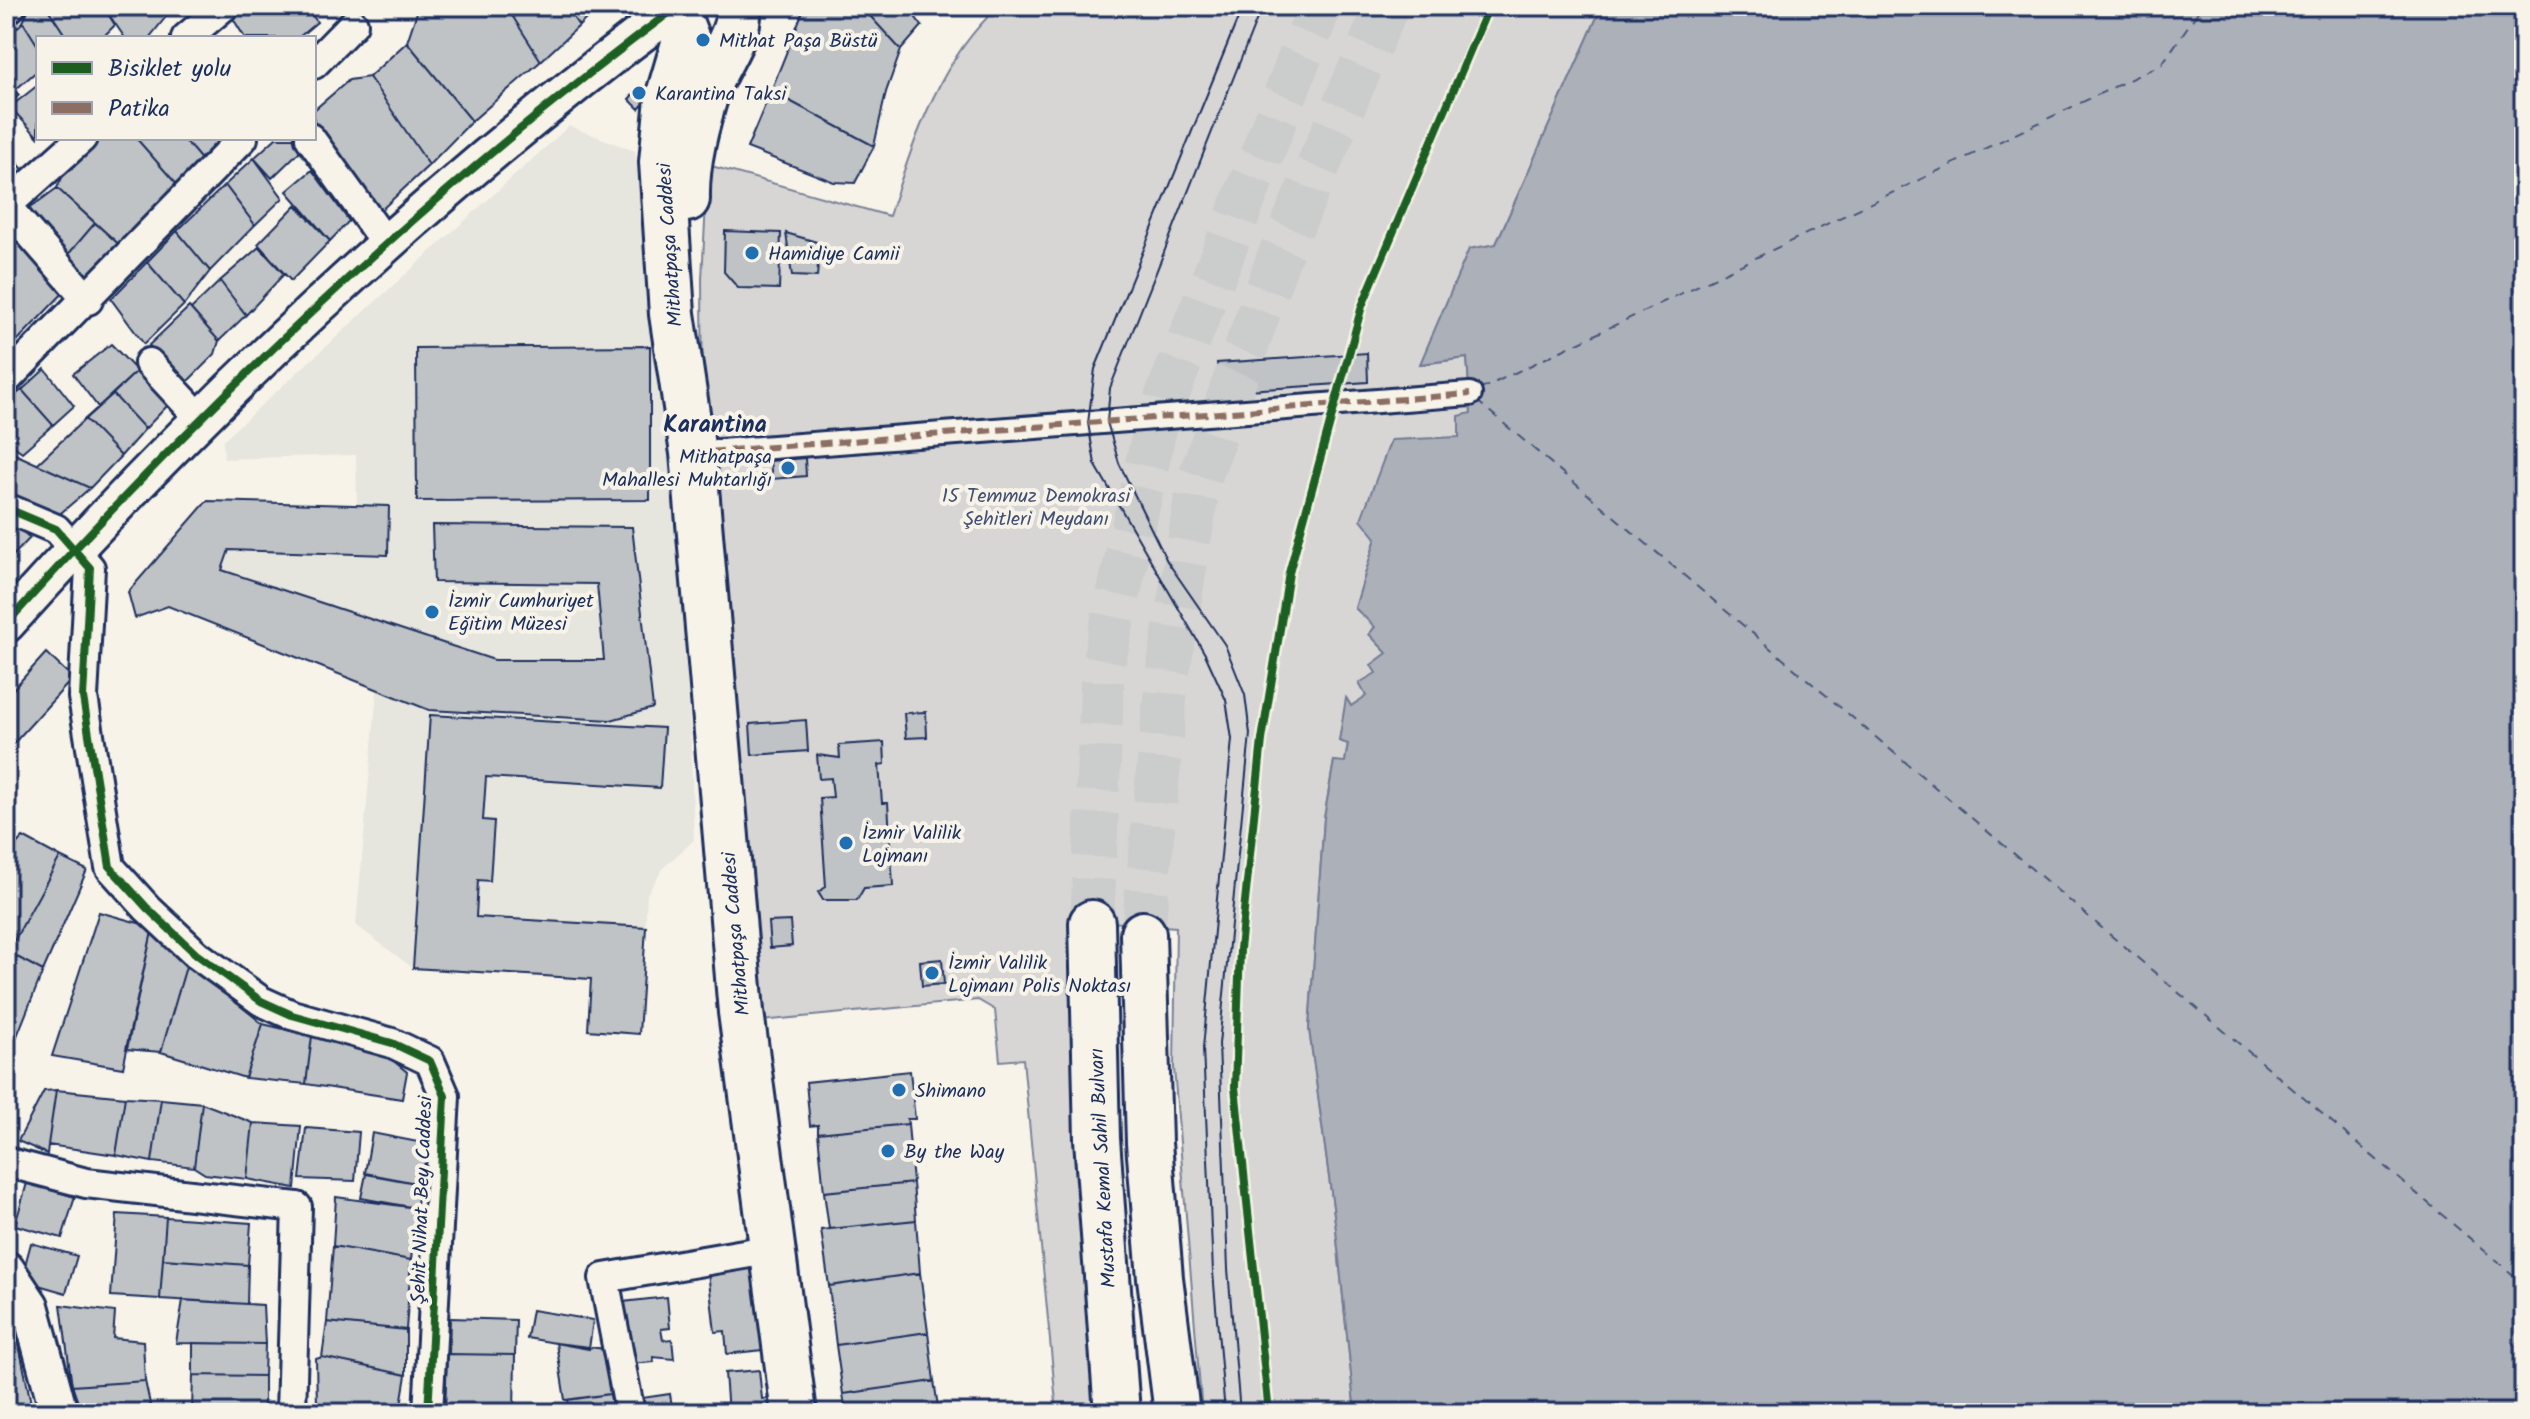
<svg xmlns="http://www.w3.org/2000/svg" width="2530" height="1419" font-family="Kalam,sans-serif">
<rect width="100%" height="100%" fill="#f7f3e8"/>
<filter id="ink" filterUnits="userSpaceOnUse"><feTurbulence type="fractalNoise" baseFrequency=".0125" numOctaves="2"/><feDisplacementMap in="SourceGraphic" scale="16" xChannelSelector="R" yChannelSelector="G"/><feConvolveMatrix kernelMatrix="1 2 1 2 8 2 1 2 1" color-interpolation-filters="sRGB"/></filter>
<g filter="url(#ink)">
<path fill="#e6e5de" d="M569,126L635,151L674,509L690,725L694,840L664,867L647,894L639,1034L588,1030L590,979L413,968L356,925L377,691L168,606L135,618L128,592L207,501L357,505L356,455L224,459L223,440Z"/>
<path fill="#d7d6d4" stroke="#798299" stroke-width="2" d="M999,6H1602L1496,244L1422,364L1467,358L1471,413L1460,437L1376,538L1355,608L1375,627L1369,634L1387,653L1367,696L1351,706L1347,699L1339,741L1348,743L1345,763L1334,761L1324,818L1309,1029L1336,1229L1355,1413H1202L1174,1068L1176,927L1069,919L1101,1413H1057L1023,1059L1000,1061L995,1010L978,1000L750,1022L703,422L702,279L708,165L889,216C914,141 938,61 999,6Z"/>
<path fill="#acb0b9" stroke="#727c95" stroke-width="2" d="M1602,6H2524V1413H1355L1336,1229L1309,1029L1324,818L1334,761L1345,762L1348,744L1339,741L1346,698L1351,706L1366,696L1359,683L1376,673L1371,665L1387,653L1369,634L1375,627L1355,608L1376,538L1361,519L1391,440L1459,437V416L1471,413L1467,358L1420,364L1469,249L1496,244Z"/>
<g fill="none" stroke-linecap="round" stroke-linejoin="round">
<path stroke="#465679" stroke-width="2" stroke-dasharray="10 8" stroke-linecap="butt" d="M1479,390L2162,64L2202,6
M1476,400L2524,1284"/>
</g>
<path fill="#c0c3c5" stroke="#1b2f5e" stroke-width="2" d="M37,6H46L67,38H38V46L23,22L28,10Z
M46,6H103L115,25L102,38H67Z
M103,6H164L169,13L149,38H125Z
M240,6H306L317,22L298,38H245L229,12Z
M419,6H506L541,61L472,121L407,42Z
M506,6H565L579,26L541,61Z
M565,6H599L579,26Z
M805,6H861L901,50L886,92L874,146L771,91Z
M861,6H907L922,26L901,50Z
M23,22L38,46V70L15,90L6,80V38Z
M407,42L472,121L429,165L369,77Z
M369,77L429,165L377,214L314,123V110L349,80Z
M6,80L19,95L6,107Z
M38,85V137L10,107Z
M639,88L649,98L639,109L629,99Z
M771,91L874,146L855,183L834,182L747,148Z
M97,138H136L179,187L123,248L57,188L67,167Z
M136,138H183L204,163L179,187Z
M183,138H230L204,163Z
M276,138H293L302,149L272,178L254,158Z
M6,152L27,173L6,193Z
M254,158L283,198L255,225L225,185Z
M312,170L349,221L330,241L287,191Z
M225,185L255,225L210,271L177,231Z
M57,188L95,223L66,257L23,213Z
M296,205L330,241L291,281L258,244Z
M95,223L123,248L85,290L66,257Z
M177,231L210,271L184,305L147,262Z
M725,231L781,233L779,289L738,288L724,272Z
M6,233L68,288L15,343L6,334Z
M786,233L820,243L817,277L792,276Z
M259,247L284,274L246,315L220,281Z
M147,262L184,305L144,344L111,299Z
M220,281L246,315L219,341L191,309Z
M189,307L219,341L215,354L184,385L149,345Z
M111,344L137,371L98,407L73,374Z
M650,346V500L417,501L416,348Z
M1367,353L1368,382L1219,392L1217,363Z
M45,369L74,406L53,425L22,390Z
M137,371L169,404L145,429L113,394Z
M22,390L53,425L22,452L6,440V402Z
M113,394L145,429L121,456L85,419Z
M85,419L121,456L90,488L37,464Z
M6,450L90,488L55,518L6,495Z
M805,458L806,476L772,479L770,461Z
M207,501L389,506L388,555L229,550L222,570L494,660H604L597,584L434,582L432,525L632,527L653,708L611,720L429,710L168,606L135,618L128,592Z
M6,517L30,538L6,563Z
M46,653L73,678L14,743L6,735V697Z
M926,712L927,737L906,738L904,713Z
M430,715L664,728L660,788L486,777L483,820L494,821L490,881L478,880L476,917L646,927L639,1034L588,1030L591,979L413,968Z
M806,720L808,751L752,755L750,724Z
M884,742L885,764L879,765L882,803H888L893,886L864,888L857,900H823L818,892L826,887L820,798L833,797L831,778L819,779L817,755L840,758L839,745Z
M23,837L60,857L8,952L6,855Z
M60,857L87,870L43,971L8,952Z
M99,912L153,927L123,1068L52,1056Z
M790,921L792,946L770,948L768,922Z
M153,927L187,963L161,1052L126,1049Z
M6,951L43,971L13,1046L6,1043Z
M942,959L944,984L922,986L920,961Z
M187,963L263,1024L245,1078L161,1052Z
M263,1024L312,1036L306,1084L245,1078Z
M312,1036L374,1045L407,1072L402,1099L306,1084Z
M910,1071L915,1119H907L908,1124L818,1133V1125L810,1126L806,1082Z
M56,1090L48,1145L47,1154L18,1141L44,1091Z
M56,1090L125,1097L116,1155L48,1145Z
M125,1097L161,1099L152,1162L116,1155Z
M161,1099L202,1103L194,1167L152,1162Z
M202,1103L253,1123L247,1179L205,1174L194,1167Z
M253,1123L301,1126L295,1188L247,1179Z
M908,1124L913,1183L824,1192L818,1133Z
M306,1128L359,1132L355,1181L300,1179Z
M372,1133L428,1144L421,1184L365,1173Z
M366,1174L421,1184L416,1208L361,1198Z
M27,1183L75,1197L62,1238L15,1225Z
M913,1183L916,1220L829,1229L824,1192Z
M336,1197L416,1208L411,1260L333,1246Z
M117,1214L166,1217L160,1299L111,1296Z
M166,1217L251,1223L248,1265L163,1259Z
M916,1220L920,1273L829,1286L821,1230Z
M31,1243L77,1256L66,1293L21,1280Z
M333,1246L411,1260L406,1330L327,1322Z
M163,1259L248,1265L247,1304L160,1299Z
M761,1266L771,1349L727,1354L725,1331L715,1332L708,1272Z
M920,1273L928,1332L836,1345L829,1286Z
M667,1297L670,1328L661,1329L663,1340L672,1339L674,1359L653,1357L654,1362L629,1364L623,1302Z
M183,1300L263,1305L265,1344L176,1343Z
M61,1305L115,1312L113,1338L143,1341L145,1381L72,1386Z
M532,1310L593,1320L589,1349L527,1338Z
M6,1313L14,1321L33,1413H6Z
M450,1318L516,1320L515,1355L449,1354Z
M327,1322L406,1330V1375L322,1357Z
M928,1332L934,1381L843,1394L836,1345Z
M193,1343L265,1344L264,1376L193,1375Z
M556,1343L605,1349L610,1394L565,1400Z
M447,1354L515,1355L514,1413H445Z
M322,1357L406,1375L400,1411L317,1405L316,1359Z
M759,1370L762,1399L778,1398L779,1413H728L725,1373Z
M193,1375L264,1376V1413H192Z
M145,1381L152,1413H82L72,1386Z
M934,1381L939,1413H846L843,1394Z
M610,1394L613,1413H570L568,1400Z
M670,1394L673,1413H644L642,1398Z
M317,1405L400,1411V1413H317Z"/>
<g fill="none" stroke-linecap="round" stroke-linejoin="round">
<path stroke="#cbcccc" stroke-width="44" stroke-dasharray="44 22" stroke-linecap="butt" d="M1092,923L1103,665L1156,424L1320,6
M1143,934L1167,678L1199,480L1278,259L1387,6"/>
<g stroke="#1b2f5e" stroke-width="28">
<path id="pedestrian" d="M693,453L1470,394"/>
</g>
<g stroke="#1b2f5e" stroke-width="34">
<path id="minor" d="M6,11L11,6
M186,38L224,6
M314,64L353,24
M82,138L6,206L88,300
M310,138L387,245
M149,363L201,419
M6,380L243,138
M6,508L56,529L90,568L83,697L110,867L147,908L196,954L261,1001L292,1015L392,1043L430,1061L445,1096L428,1413
M6,1162L86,1183L297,1207L291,1413
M630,1413L604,1278L773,1249"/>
</g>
<g stroke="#1b2f5e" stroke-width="42">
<path id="tertiary" d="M6,624C209,399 434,186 678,6
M6,1270L30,1306L59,1413"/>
</g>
<g stroke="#1b2f5e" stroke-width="50">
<path id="primary" d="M681,6L679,19L686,37L668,98L662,162L672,314L693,453L741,1012L794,1413
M687,199C686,162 697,122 708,87C716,63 744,29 737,6
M1092,923L1097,1139L1117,1413
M1143,934L1149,1143L1160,1278L1177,1413"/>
</g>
<use href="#pedestrian" stroke="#f7f3e8" stroke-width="22"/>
<use href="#minor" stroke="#f7f3e8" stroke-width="28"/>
<use href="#tertiary" stroke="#f7f3e8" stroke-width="36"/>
<use href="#primary" stroke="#f7f3e8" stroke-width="44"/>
<path stroke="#1b2f5e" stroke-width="2" d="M1225,1413L1213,1272L1203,1048L1232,739L1226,700L1205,654L1095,464L1088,423L1095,369L1243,6
M1240,1413L1228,1269L1219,1044L1250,734L1245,695L1225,645L1167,561L1119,463L1107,422L1110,388L1262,6"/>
<path stroke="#8d6e63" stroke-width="6" stroke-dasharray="12 6" stroke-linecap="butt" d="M693,453L1470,394"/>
<g stroke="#f7f3e8" stroke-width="13">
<path id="cycleway" d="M6,508L56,529L90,568L83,697L110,867L147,908L196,954L261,1001L292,1015L392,1043L430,1061L445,1096L428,1413
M6,624C209,399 434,186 678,6
M1269,1413L1235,1087L1240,949L1262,740L1289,573L1362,306L1489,6"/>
</g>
<use href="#cycleway" stroke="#1b5e20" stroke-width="8"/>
</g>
</g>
<g fill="#1f6fb2" stroke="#f7f3e8" stroke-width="3">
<circle cx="703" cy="40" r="8"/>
<circle cx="639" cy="93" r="8"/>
<circle cx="752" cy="253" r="8"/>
<circle cx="788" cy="468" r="8"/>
<circle cx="432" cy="612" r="8"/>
<circle cx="846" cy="843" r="8"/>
<circle cx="932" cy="973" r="8"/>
<circle cx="899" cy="1090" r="8"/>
<circle cx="888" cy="1151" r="8"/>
</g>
<g text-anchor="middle" stroke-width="8" stroke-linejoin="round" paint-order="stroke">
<g font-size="20" fill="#1b2f5e" stroke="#f7f3e8" text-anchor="start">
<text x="719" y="47">Mithat Paşa Büstü</text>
<text x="655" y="100">Karantina Taksi</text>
<text x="768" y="260">Hamidiye Camii</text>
<text x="772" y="463" text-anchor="end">Mithatpaşa<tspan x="772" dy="23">Mahallesi Muhtarlığı</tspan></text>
<text x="448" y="607">İzmir Cumhuriyet<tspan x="448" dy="23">Eğitim Müzesi</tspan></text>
<text x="862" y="839">İzmir Valilik<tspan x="862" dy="23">Lojmanı</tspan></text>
<text x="948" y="969">İzmir Valilik<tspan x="948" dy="23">Lojmanı Polis Noktası</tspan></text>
<text x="915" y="1097">Shimano</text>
<text x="904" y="1158">By the Way</text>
</g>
<g font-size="20" fill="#1b2f5e" stroke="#f7f3e8">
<text transform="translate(669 245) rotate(-94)" y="7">Mithatpaşa Caddesi</text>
<text transform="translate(735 934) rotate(-95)" y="7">Mithatpaşa Caddesi</text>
<text transform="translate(1102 1168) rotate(-93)" y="7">Mustafa Kemal Sahil Bulvarı</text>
<text transform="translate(421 1200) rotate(-88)" y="7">Şehit Nihat Bey Caddesi</text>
</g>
<g font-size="20" fill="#415076" stroke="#f7f3e8">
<text x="1036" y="502">15 Temmuz Demokrasi<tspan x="1036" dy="23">Şehitleri Meydanı</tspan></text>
</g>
<g font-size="24" font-weight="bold" fill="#1b2f5e" stroke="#f7f3e8">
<text x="715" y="432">Karantina</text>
</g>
</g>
<rect width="2530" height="1419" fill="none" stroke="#f7f3e8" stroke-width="32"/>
<rect x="16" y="16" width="2498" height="1387" fill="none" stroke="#1b2f5e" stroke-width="3" filter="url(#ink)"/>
<rect x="36" y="36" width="280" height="104" fill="#f7f3e8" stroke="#9fa5b1" stroke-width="2"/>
<rect x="52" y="62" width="40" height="12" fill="#1b5e20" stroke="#9fa5b1" stroke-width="2"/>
<text x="108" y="76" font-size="24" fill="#1b2f5e">Bisiklet yolu</text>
<rect x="52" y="102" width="40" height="12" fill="#8d6e63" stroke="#9fa5b1" stroke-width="2"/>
<text x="108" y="116" font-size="24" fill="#1b2f5e">Patika</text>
</svg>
